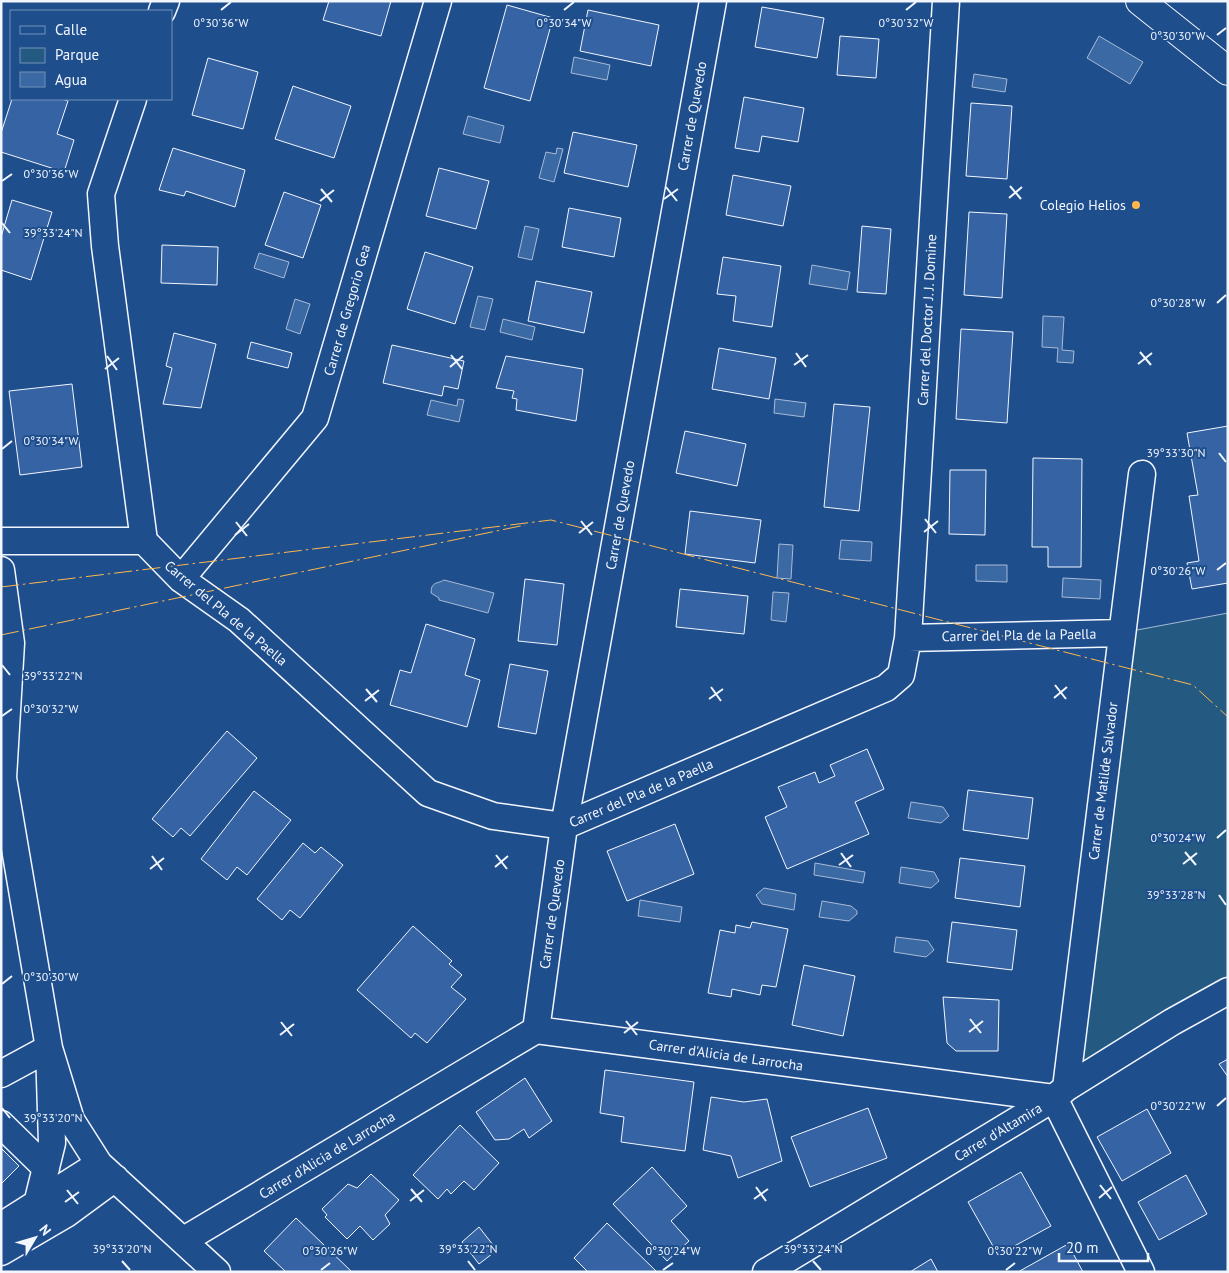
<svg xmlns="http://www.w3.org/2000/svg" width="1229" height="1273" font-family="'PT Sans',sans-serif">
<rect width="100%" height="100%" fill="#1f4e8c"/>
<path fill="#245a82" stroke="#a8bbd7" d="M1228,613V991L1066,1088L1121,633Z"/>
<path fill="#3b69a3" stroke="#a8bbd7" d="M1099,36L1143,62L1130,84L1087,58Z
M574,57L610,65L607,80L571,73Z
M974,74L1007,79L1005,92L972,87Z
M468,116L504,126L500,143L463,134Z
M557,148L563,149L554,182L539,178L546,152L556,154Z
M525,226L539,229L532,260L518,257Z
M259,253L289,262L284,278L254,268Z
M812,265L850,272L847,290L809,284Z
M478,296L493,299L485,330L470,327Z
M295,299L310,304L300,334L286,329Z
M1043,316L1064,317L1062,350L1074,351L1073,363L1057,362L1058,348L1042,347Z
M503,319L535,327L532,340L500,332Z
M458,399L464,400L459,422L427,415L431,400L457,406Z
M775,399L806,403L804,417L774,413Z
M841,540L872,542L871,561L839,559Z
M779,544L793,545L791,579L777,578Z
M976,565H1007V582L976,581Z
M1063,578L1101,580L1100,599L1062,597Z
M444,580L494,593L488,613L439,600V598L431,593C431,581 438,584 444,580Z
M773,592L789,593L786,622L771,620Z
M911,802L943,807L949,816L941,823L908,818Z
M815,863L865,872L863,883L814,875Z
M901,867L934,872L939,881L931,888L899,883Z
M764,888L796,894L794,910L762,904L756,895Z
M640,900L682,907L680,922L638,916Z
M822,901L851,906L857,911V914L849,921L819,917Z
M896,937L928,941L934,950L926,957L894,952Z"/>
<path fill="#3563a3" stroke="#f2f6ff" d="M329,1H391L381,36L323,20Z
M507,5L553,18L530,101L484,88Z
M762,7L824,18L817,58L755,47Z
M588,10L659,25L651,66L580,51Z
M840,36L879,39L876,78L837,75Z
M208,58L258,72L243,129L192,115Z
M293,86L351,106L334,158L275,139Z
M744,97L804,108L798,142L762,136L759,152L735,148Z
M12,99H62L68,101L57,134L74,140L64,172L1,152V133Z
M971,103L1012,106L1007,179L966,176Z
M573,132L637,145L628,187L564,173Z
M173,148L245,170L235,207L186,191L184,196L159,190Z
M439,168L489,181L476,229L426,216Z
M733,175L791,186L783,226L726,215Z
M284,192L321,205L303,258L265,245Z
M12,200L52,212L31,280L1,270V237Z
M569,208L621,218L614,257L562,247Z
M969,212L1007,214L1002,298L964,295Z
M862,226L891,229L886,294L857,292Z
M162,245L218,247L217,285L161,283Z
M425,252L473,267L455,324L407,309Z
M723,257L781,266L772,327L733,321L736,296L717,294Z
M536,281L592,292L584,333L528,321Z
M961,329L1013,332L1007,423L956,419Z
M174,333L216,344L201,408L163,404L172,368L166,366Z
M251,342L292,353L288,368L247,358Z
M392,345L464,361L458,389L444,386L442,396L383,383Z
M719,348L776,358L769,399L712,389Z
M506,356L583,369L576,421L516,410L517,399L512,398L514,391L496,388Z
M72,384L82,467L20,475L9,391Z
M834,404L870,407L859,511L824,507Z
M1228,426V583L1192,589L1187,563L1199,561L1189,496L1198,495L1187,433Z
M685,431L746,444L737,486L676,473Z
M1033,458L1082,459L1081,567H1048V547H1032Z
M950,470H986L985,535L949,534Z
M690,511L761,520L755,563L685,554Z
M525,579L564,584L557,645L518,641Z
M680,589L748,596L744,634L676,627Z
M426,624L475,639L465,675L480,680L467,727L390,705L400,670L411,673Z
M510,664L548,671L536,734L498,727Z
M227,731L257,758L190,836L181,828L173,837L152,819Z
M867,749L884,789L855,802L869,834L787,869L765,817L787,807L778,787L815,772L819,783L835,776L830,765Z
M968,790L1033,798L1028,839L963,830Z
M254,791L291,820L247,875L237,867L227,880L201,859Z
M675,824L694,874L627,901L607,851Z
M303,843L315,853L321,847L343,865L300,918L290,910L282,920L257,899Z
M960,858L1025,866L1020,907L955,898Z
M752,922L788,929L776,987L762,985L760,995L732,989L731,997L708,993L720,930L735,933L736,925L750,928Z
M952,922L1017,930L1012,970L947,962Z
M413,926L452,961L449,964L462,975L451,987L466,999L427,1043L415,1033L411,1038L357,990Z
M804,965L855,976L843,1036L792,1025Z
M943,997L999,1000L998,1051H956L947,1043Z
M1228,1059V1077L1219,1064Z
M605,1070L694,1082L685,1151L621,1142L624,1117L600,1113Z
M525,1078L552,1121L529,1138L524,1129L509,1139L495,1140L476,1112Z
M711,1097L744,1102L767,1099L782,1161L738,1178L731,1156L703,1150Z
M868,1108L887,1158L810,1187L791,1137Z
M1147,1109L1171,1153L1122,1181L1097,1137Z
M460,1125L499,1163L474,1190L464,1181L451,1194L447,1189L438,1199L413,1175Z
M1,1148L19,1166L1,1184Z
M652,1167L687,1206L671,1221L689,1241L667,1261L613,1204Z
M1021,1172L1051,1226L998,1255L968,1202Z
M371,1174L399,1200L385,1215L390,1224L373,1240L360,1226L347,1239L325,1217L327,1215L322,1209L348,1184L357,1188Z
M1186,1175L1207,1214L1159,1240L1138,1202Z
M296,1218L352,1272H286L264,1251Z
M607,1223L657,1272H588L574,1258Z
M479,1227L497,1250L479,1264L462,1242Z
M1068,1244L1083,1272H1018Z
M931,1259L938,1272H910Z"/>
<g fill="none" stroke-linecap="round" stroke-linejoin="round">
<g stroke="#f2f6ff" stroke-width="29">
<path id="minor" d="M162,11L166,1
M133,99L101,194L105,246L144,541
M1,541H144L181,579L239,620L428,793L493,816L564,826L886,688L901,675L908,638L946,1
M1,570L11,643L3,778L49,1048L71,1120L99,1164L217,1272
M181,579L315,418L438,1
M908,638L1121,633
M536,1030L564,826L713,1
M1,1074L49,1048L52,1143L37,1204
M1066,1088L1142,474
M1054,1098L1141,1272
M1,1124L46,1168
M1,1226L99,1164
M184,1240L536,1030L1054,1098
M1,1252L66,1214L115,1178
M766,1272L1054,1098L1066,1088L1172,1022L1228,991"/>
</g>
<g stroke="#f2f6ff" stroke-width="30">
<path id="secondary" d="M1140,1L1228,71"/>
</g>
<use href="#minor" stroke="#1f4e8c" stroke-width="26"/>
<use href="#secondary" stroke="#1f4e8c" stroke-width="28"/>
<path stroke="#ffb74d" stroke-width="1" stroke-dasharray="18 4 2.5 4" stroke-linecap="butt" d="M1,587L551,520L1193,685L1228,717
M1,635L525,525"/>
</g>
<path fill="none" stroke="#f2f6ff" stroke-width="2" d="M221,10L231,2M564,10L574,2M906,10L916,2M1217,35L1226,28M2,181L12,174M1010,186L1021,199M666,187L677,201M321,189L332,202M1009,198L1022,187M664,199L678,189M320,201L334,190M2,223L10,233M1217,303L1226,295M1140,352L1151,365M796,353L806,367M451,355L462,369M107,356L117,370M1138,364L1152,353M794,365L808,355M450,367L463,356M105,369L119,358M2,449L12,441M1219,453L1226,462M925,519L936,533M581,521L592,535M236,522L247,536M924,532L938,521M579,533L593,522M235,535L249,524M1217,570L1226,563M2,665L10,675M1055,685L1066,699M711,687L721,701M366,689L377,702M1054,698L1067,687M709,699L723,689M365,701L379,690M2,716L12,709M1217,838L1226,830M1185,852L1196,865M841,853L851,867M496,855L507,869M152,856L162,870M1183,864L1197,853M839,865L853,855M495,867L508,856M150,869L164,858M1219,895L1226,905M2,984L12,976M970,1019L981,1033M626,1021L637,1035M281,1022L292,1036M969,1032L983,1021M624,1033L638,1022M280,1035L294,1024M1217,1106L1226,1098M2,1108L10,1118M1100,1185L1111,1199M756,1187L766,1201M411,1189L422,1202M67,1190L78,1204M1099,1198L1112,1187M754,1199L768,1189M410,1201L424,1190M65,1202L79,1192M122,1261L130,1270M468,1261L475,1270M813,1261L821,1270M321,1270L330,1263M663,1270L673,1263M1006,1270L1015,1263"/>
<circle fill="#ffb74d" stroke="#1f4e8c" stroke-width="2" cx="1136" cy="205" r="5"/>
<g text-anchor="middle" stroke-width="4" stroke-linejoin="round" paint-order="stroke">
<g font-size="14" fill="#f2f6ff" stroke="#1f4e8c">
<text transform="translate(692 116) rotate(-80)" y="5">Carrer de Quevedo</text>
<text transform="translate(347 310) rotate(-74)" y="5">Carrer de Gregorio Gea</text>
<text transform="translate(927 320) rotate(-87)" y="5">Carrer del Doctor J. J. Domine</text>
<text transform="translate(620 515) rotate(-80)" y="5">Carrer de Quevedo</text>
<text transform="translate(226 613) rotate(40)" y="5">Carrer del Pla de la Paella</text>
<text transform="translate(1019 635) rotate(-1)" y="5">Carrer del Pla de la Paella</text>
<text transform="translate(1103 781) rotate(-83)" y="5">Carrer de Matilde Salvador</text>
<text transform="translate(641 793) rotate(-23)" y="5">Carrer del Pla de la Paella</text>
<text transform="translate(552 914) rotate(-82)" y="5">Carrer de Quevedo</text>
<text transform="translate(726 1055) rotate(8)" y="5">Carrer d'Alicia de Larrocha</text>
<text transform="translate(998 1132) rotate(-31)" y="5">Carrer d'Altamira</text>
<text transform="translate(327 1155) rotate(-31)" y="5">Carrer d'Alicia de Larrocha</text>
</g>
<g font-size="14" fill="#f2f6ff" stroke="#1f4e8c" text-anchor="end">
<text x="1126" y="210">Colegio Helios</text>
</g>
</g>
<g font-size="12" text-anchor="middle" fill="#f2f6ff" stroke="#1f4e8c" stroke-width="4" stroke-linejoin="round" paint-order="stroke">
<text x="221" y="27">0°30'36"W</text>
<text x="564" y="27">0°30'34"W</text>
<text x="906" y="27">0°30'32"W</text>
<text x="1178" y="40">0°30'30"W</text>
<text x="51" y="178">0°30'36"W</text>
<text x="53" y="237">39°33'24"N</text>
<text x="1178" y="307">0°30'28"W</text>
<text x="51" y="445">0°30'34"W</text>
<text x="1176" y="457">39°33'30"N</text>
<text x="1178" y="575">0°30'26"W</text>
<text x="53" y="680">39°33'22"N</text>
<text x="51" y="713">0°30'32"W</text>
<text x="1178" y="842">0°30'24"W</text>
<text x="1176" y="899">39°33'28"N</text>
<text x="51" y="981">0°30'30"W</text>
<text x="1178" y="1110">0°30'22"W</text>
<text x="53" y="1122">39°33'20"N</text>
<text x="122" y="1253">39°33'20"N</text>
<text x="468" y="1253">39°33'22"N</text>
<text x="813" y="1253">39°33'24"N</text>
<text x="330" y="1255">0°30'26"W</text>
<text x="673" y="1255">0°30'24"W</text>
<text x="1015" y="1255">0°30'22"W</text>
</g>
<rect width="1229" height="1273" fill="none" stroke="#f2f6ff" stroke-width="5"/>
<rect x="10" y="10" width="162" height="90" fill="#1f4e8c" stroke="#7391ba"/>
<rect x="20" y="26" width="25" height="8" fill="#1f4e8c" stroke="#7391ba"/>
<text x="55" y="35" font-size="15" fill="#f2f6ff">Calle</text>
<rect x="20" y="48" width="25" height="15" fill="#245a82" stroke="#7391ba"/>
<text x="55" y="60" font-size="15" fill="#f2f6ff">Parque</text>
<rect x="20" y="72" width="25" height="15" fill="#3b69a3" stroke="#7391ba"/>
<text x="55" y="85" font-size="15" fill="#f2f6ff">Agua</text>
<g transform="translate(35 1238) rotate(52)" stroke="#1f4e8c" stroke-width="4" paint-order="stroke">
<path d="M0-4L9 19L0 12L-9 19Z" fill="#f2f6ff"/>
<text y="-8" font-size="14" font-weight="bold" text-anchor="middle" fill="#f2f6ff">N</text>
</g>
<path d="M1059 1253v8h89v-8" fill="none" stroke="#f2f6ff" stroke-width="2.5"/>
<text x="1066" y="1253" font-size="15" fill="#f2f6ff" stroke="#1f4e8c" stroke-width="4" paint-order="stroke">20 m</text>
</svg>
